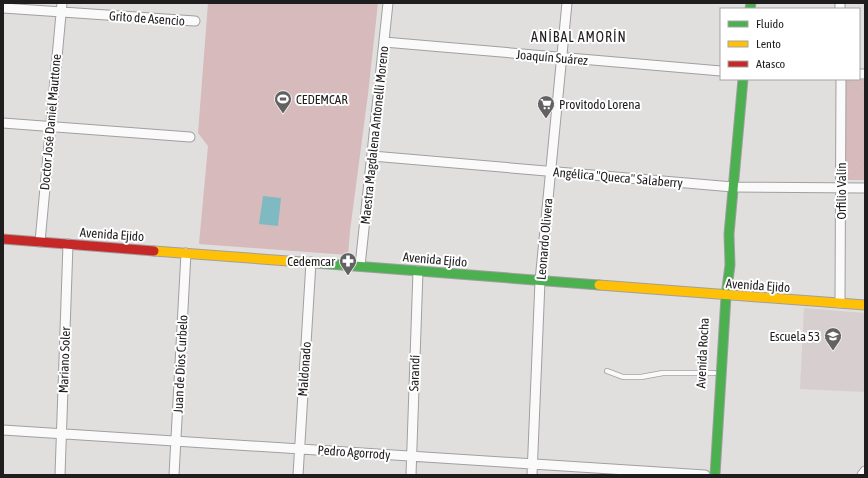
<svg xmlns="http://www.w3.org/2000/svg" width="868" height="478" font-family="'Asap Condensed',sans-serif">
<rect width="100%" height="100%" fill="#e1dede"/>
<path fill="#d7cfcf" d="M804,308L865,313V392L800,389Z"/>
<path fill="#d7babb" d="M208,3H378L368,94L350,231L348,255L199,244L208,146L198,133Z
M845,80H865V180H846Z"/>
<path fill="#7fbac2" d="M263,196L281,198L278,226L259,224Z"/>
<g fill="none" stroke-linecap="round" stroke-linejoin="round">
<g stroke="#a19f9f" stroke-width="6">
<path id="lane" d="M607,371L623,377H641L663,373H714"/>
</g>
<g stroke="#a19f9f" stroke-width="11">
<path id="street" d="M840,3V9
M3,8L195,21
M384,42L721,71
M859,74H865
M3,123L190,137
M372,156L733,187L865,188
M40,242L62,3
M360,266L388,3
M840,303L841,79
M3,430L705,475
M60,475L68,244
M174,475L186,253
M298,475L311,262
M411,475L418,271
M532,475L540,281L567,3
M862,475L865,471"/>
</g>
<g stroke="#a19f9f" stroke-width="11">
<path id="fast" d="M750,9L751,3
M315,263L599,285
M715,475L726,296L730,265L729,234L743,79"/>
</g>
<g stroke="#a19f9f" stroke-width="11">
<path id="slow" d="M154,251L315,263
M599,285L865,305"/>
</g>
<g stroke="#a19f9f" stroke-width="11">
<path id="jam" d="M3,239L154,251"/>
</g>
<path stroke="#c0bfbf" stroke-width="1.5" stroke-dasharray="2 2" stroke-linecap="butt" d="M849,82L865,98
M849,179L865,162"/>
<use href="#lane" stroke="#fafafa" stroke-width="4.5"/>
<use href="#street" stroke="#fafafa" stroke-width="9"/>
<use href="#fast" stroke="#4caf50" stroke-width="9"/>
<use href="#slow" stroke="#ffc107" stroke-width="9"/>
<use href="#jam" stroke="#c62828" stroke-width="9"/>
</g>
<defs>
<g id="stadium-pin" transform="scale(0.9)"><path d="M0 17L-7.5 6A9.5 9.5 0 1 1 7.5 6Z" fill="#636161" stroke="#fff"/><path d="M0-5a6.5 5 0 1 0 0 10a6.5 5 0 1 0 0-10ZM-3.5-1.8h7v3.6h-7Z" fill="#fff"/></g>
<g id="supermarket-pin" transform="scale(0.9)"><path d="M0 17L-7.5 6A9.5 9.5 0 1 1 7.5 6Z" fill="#636161" stroke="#fff"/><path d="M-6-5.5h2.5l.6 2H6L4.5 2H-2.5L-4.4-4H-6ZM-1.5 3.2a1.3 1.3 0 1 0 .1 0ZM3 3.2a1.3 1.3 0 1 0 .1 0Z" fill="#fff"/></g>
<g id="pharmacy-pin" transform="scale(0.9)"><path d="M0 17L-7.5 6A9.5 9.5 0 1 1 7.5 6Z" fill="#636161" stroke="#fff"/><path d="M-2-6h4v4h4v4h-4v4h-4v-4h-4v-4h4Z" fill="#fff"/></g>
<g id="school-pin" transform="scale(0.9)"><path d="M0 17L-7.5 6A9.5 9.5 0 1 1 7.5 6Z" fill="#636161" stroke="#fff"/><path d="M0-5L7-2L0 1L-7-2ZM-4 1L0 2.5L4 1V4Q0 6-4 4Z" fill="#fff"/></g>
</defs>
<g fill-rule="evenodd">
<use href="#stadium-pin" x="283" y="99"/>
<use href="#supermarket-pin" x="546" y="104"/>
<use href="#pharmacy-pin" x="348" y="261"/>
<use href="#school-pin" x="833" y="336"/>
</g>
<g text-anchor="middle" stroke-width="4" stroke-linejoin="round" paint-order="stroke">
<g font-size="13" fill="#1f1d1d" stroke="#fff">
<text transform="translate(147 18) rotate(4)" y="5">Grito de Asencio</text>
<text transform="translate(552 57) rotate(5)" y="5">Joaquín Suárez</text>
<text transform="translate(50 122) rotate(-85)" y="5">Doctor José Daniel Mauttone</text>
<text transform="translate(374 135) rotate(-84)" y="5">Maestra Magdalena Antonelli Moreno</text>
<text transform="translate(618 177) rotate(5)" y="5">Angélica "Queca" Salaberry</text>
<text transform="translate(841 191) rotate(-90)" y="5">Orfilio Valín</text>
<text transform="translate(112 234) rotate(4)" y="5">Avenida Ejido</text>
<text transform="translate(544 239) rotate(-85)" y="5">Leonardo Olivera</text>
<text transform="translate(435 259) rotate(5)" y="5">Avenida Ejido</text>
<text transform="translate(758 285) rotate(4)" y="5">Avenida Ejido</text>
<text transform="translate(702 353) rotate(-87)" y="5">Avenida Rocha</text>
<text transform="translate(64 360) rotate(-88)" y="5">Mariano Soler</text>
<text transform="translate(180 364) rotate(-87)" y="5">Juan de Dios Curbelo</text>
<text transform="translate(304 369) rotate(-86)" y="5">Maldonado</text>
<text transform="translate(414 373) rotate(-88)" y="5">Sarandí</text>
<text transform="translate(354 452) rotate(4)" y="5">Pedro Agorrody</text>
</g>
<g font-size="13" fill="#1f1d1d" stroke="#fff" text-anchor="start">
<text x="296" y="104">CEDEMCAR</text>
<text x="559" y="109">Provitodo Lorena</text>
<text x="335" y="266" text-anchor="end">Cedemcar</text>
<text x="820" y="341" text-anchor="end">Escuela 53</text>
</g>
<g font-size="14" letter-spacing="1" fill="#1f1d1d" stroke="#fff">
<text x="579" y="42">ANÍBAL AMORÍN</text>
</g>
</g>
<rect width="868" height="478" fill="none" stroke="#1f1d1d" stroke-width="8"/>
<rect x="720" y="8" width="140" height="72" fill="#ffffff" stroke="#a5a5a5"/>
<rect x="728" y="21" width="20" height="6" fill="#4caf50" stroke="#a5a5a5"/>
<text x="756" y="28" font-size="12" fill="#1f1d1d">Fluido</text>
<rect x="728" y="41" width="20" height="6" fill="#ffc107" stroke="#a5a5a5"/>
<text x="756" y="48" font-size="12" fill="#1f1d1d">Lento</text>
<rect x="728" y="61" width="20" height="6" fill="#c62828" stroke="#a5a5a5"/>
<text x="756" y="68" font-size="12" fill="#1f1d1d">Atasco</text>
</svg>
